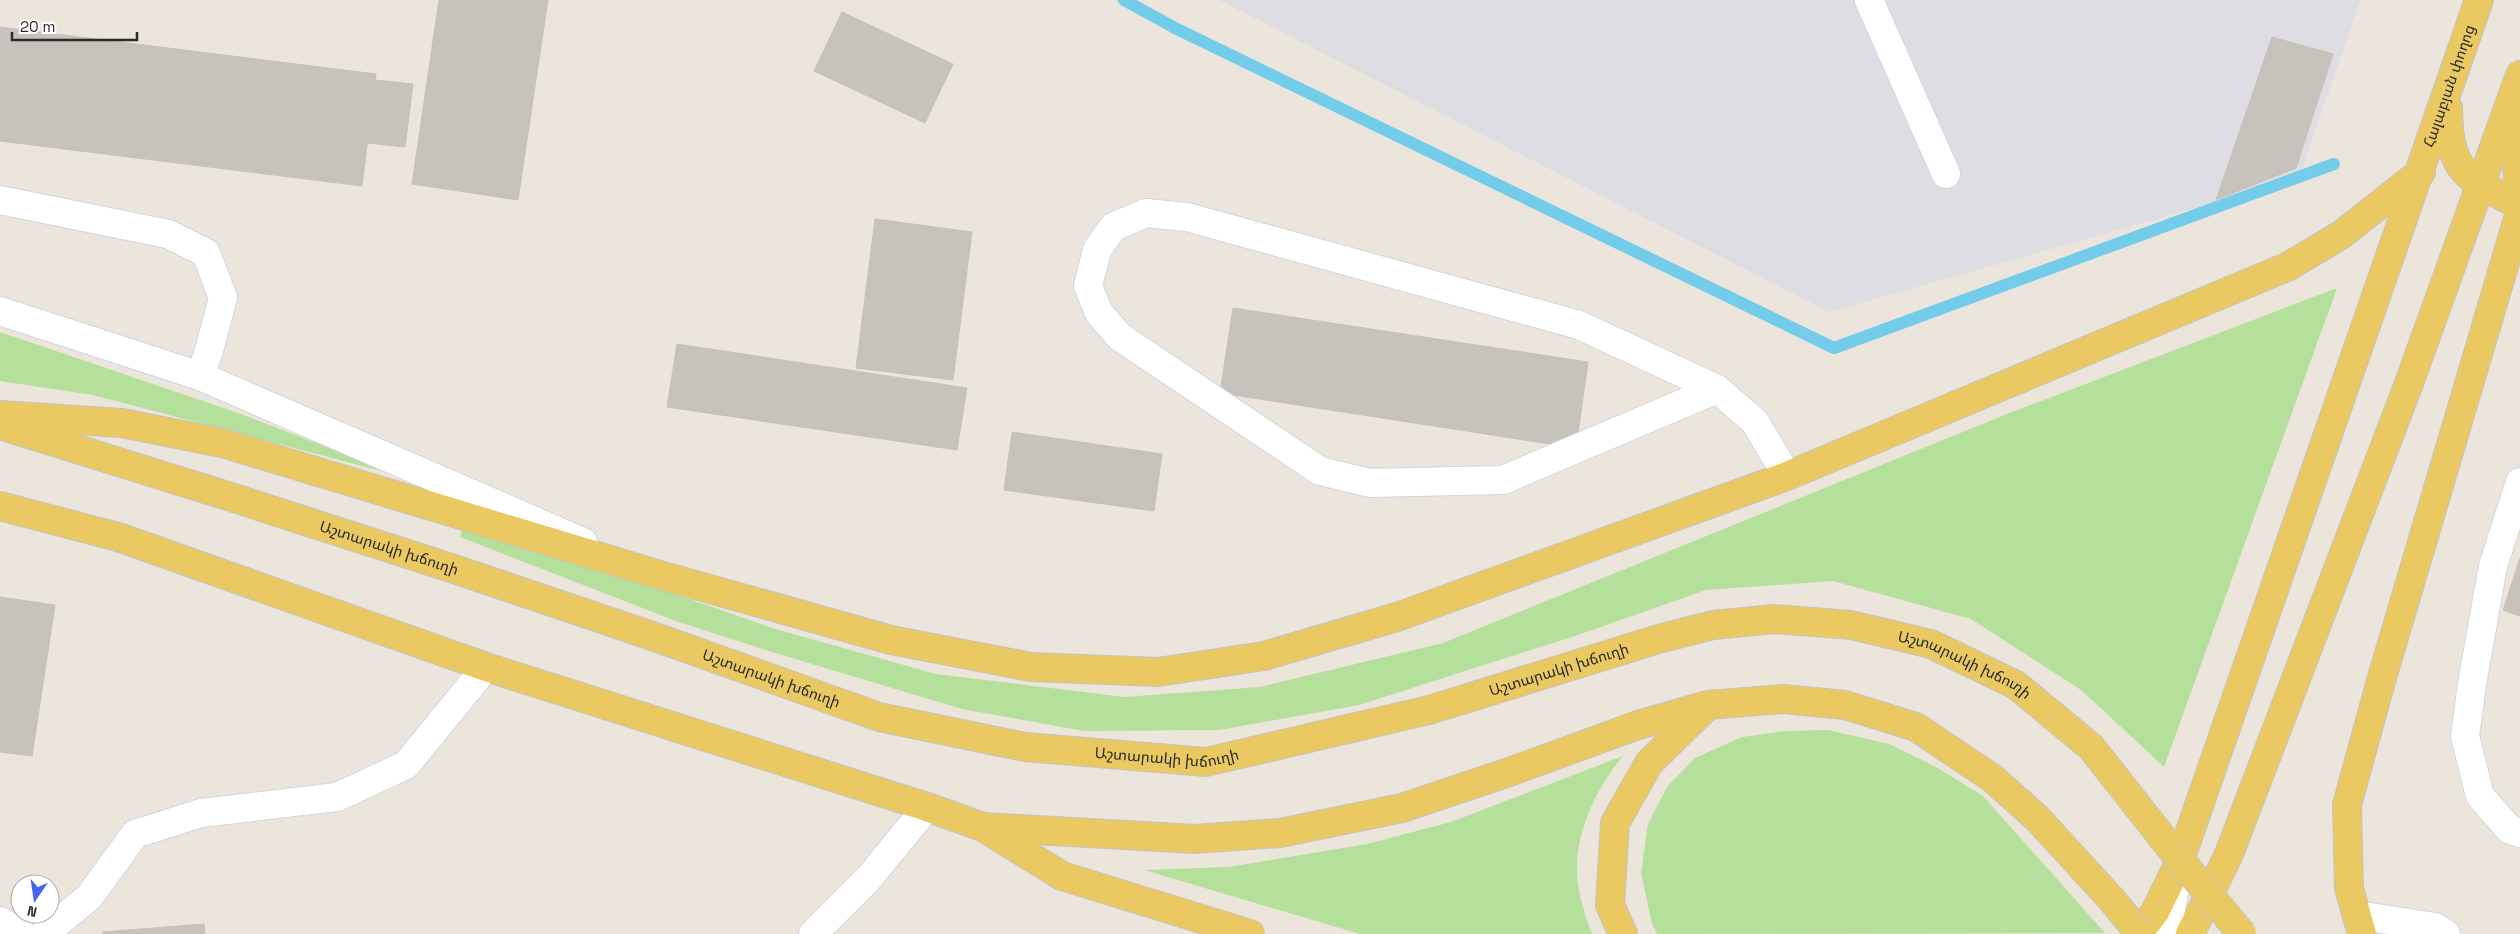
<svg xmlns="http://www.w3.org/2000/svg" width="2520" height="934" font-family="'Space Grotesk','Noto Sans Armenian',sans-serif">
<rect width="100%" height="100%" fill="#ece5dc"/>
<path fill="#dfdde4" d="M1219,0H2360L2300,176L2259,190L1829,312Z"/>
<path fill="#b4e09b" d="M2337,288L2164,767L2081,690L1971,619L1833,581L1706,590L1578,635L1359,705L1219,730L1084,731L962,709L772,652L676,621L460,537L465,520L772,628L936,674L1124,697L1260,687L1443,643L2007,414Z
M0,332L244,415L404,477L93,395L0,381Z
M1828,730L1889,744L1936,767L1983,796L2105,933L1657,934L1652,924L1641,873L1648,824L1667,787L1695,758L1742,737L1786,731Z
M1623,756C1597,787 1575,832 1577,873C1578,894 1585,915 1592,934H1360L1144,870L1228,867L1367,844L1451,822Z"/>
<g fill="none" stroke-linecap="round" stroke-linejoin="round">
<path stroke="#73ccea" stroke-width="12" d="M1124,0L1175,28L1834,348L2334,164"/>
</g>
<path fill="#c7c2bc" stroke="#c7c1b6" d="M439,0H548L518,200L412,184Z
M842,12L953,64L925,123L814,71Z
M0,27L376,74L362,186L0,141Z
M2272,37L2333,54L2296,168L2216,200Z
M375,80L413,84L405,147L367,143Z
M875,219L972,232L953,380L856,368Z
M1233,308L1588,362L1576,448L1220,393Z
M677,344L967,388L957,450L667,407Z
M1012,432L1162,454L1154,511L1004,490Z
M2520,558V616L2503,610Z
M0,597L55,605L32,756L0,752Z
M204,924L205,934H103V932Z"/>
<g fill="none" stroke-linecap="round" stroke-linejoin="round">
<g stroke="#d2d5e2" stroke-width="30">
<path id="minor" d="M1869,0L1946,174
M0,200L168,234L206,253L223,298L208,354L200,376
M0,311L200,376L583,542
M1717,389L1503,480L1370,483L1320,471L1120,337L1099,313L1088,286L1097,250L1113,227L1146,213L1187,217L1579,325L1717,389L1755,422L1787,476
M2520,482L2493,566L2472,684L2465,736L2480,796L2509,829L2520,833
M2357,915L2435,927L2446,934
M0,921L22,934
M44,934L89,897L135,834L201,813L337,797L406,765L486,667
M813,934L868,879L927,807
M2167,934L2177,875"/>
</g>
<g stroke="#c3c3c3" stroke-width="30">
<g id="major">
<path d="M2448,108C2449,173 2466,178 2520,205"/>
<path d="M2510,112L2520,191"/>
<path d="M0,415L122,423L222,443L660,575L891,640L1031,667L1158,672L1264,656L1397,617L1787,476L2287,267L2341,235L2421,172"/>
<path id="s1" d="M0,425L231,497L451,568L658,638L879,717L1025,747L1206,762L1429,710L1662,638L1713,625L1774,619L1851,625L1931,644L2016,685L2091,747L2173,851"/>
<path d="M0,506L118,537L486,667L927,807L983,827L1195,839L1280,833L1402,808L1512,771L1638,725L1708,705L1783,699L1845,705L1916,727L1992,778L2038,819L2113,901"/>
<path d="M986,829L1062,876L1250,934"/>
<path d="M1623,934L1610,905L1615,823L1649,763L1705,708"/>
<path id="s2" d="M2138,934L2155,912L2179,863L2479,0"/>
<path d="M2190,934L2229,854L2408,386L2520,75"/>
<path d="M2362,934L2349,888L2347,805L2381,681L2520,212"/>
</g>
</g>
<use href="#minor" stroke="#fff" stroke-width="28"/>
<use href="#major" stroke="#ebc962" stroke-width="28"/>
<g stroke="#c3c3c3" stroke-width="30" stroke-linecap="butt">
<path id="major-bridge" d="M2173,851L2242,934
M2113,901L2140,934"/>
</g>
<use href="#major-bridge" stroke="#ebc962" stroke-width="28"/>
</g>
<g text-anchor="middle" stroke-width="4" stroke-linejoin="round" paint-order="stroke">
<g font-size="15" fill="#2a2a2a" stroke="#fff">
<text dy="5" stroke="none"><textPath href="#s2" startOffset="905">Հալաբյան փողոց</textPath></text>
<text dy="5" stroke="none"><textPath href="#s1" startOffset="408">Աշտարակի խճուղի</textPath></text>
<text dy="5" stroke="none"><textPath href="#s1" startOffset="2042">Աշտարակի խճուղի</textPath></text>
<text dy="5" stroke="none"><textPath href="#s1" startOffset="1622">Աշտարակի խճուղի</textPath></text>
<text dy="5" stroke="none"><textPath href="#s1" startOffset="812">Աշտարակի խճուղի</textPath></text>
<text dy="5" stroke="none"><textPath href="#s1" startOffset="1218">Աշտարակի խճուղի</textPath></text>
</g>
</g>
<g transform="translate(35 899) rotate(193)"><circle r="24" fill="#ffffff" stroke="#aaaaaa"/>
<path d="M0-4L9 19L0 12L-9 19Z" fill="#4266f3"/>
<text y="-8" font-size="14" font-weight="bold" text-anchor="middle" fill="#2a2a2a">N</text>
</g>
<path d="M12 32v8h125v-8" fill="none" stroke="#2a2a2a" stroke-width="2.5"/>
<text x="20" y="32" font-size="15" fill="#2a2a2a" stroke="#ffffff" stroke-width="4" paint-order="stroke">20 m</text>
</svg>
